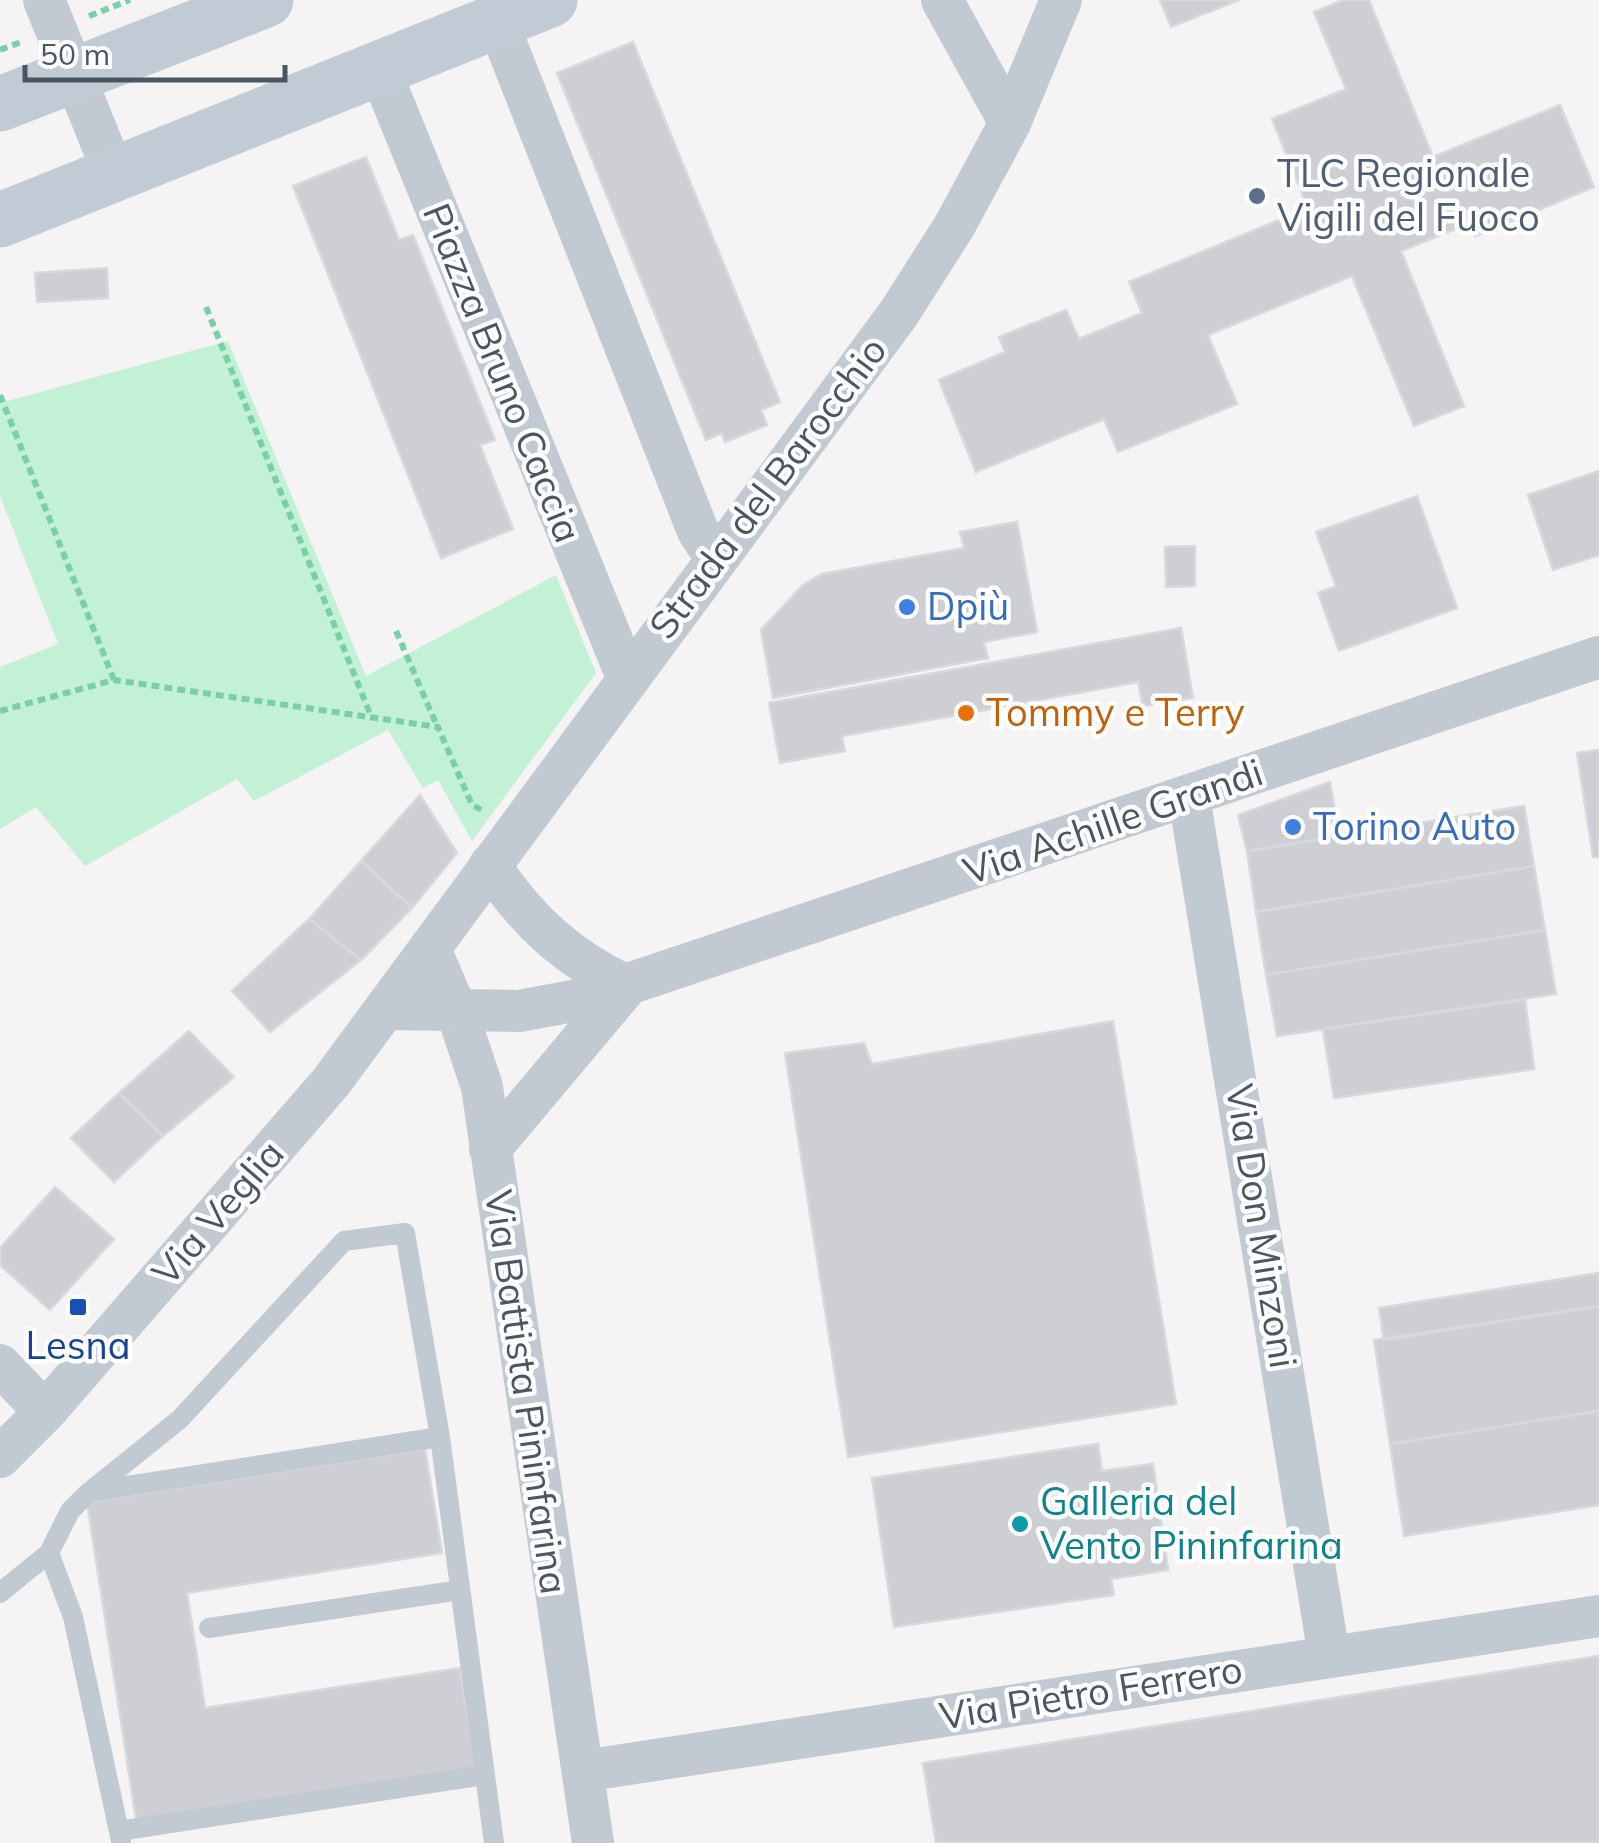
<svg xmlns="http://www.w3.org/2000/svg" width="1599" height="1843" font-family="Mulish,sans-serif">
<rect width="100%" height="100%" fill="#f5f3f3"/>
<path fill="#c3f1d5" d="M228,341L366,676L556,575L596,673L472,841L438,780L423,788L388,730L254,801L237,779L85,866L36,807L0,829V667L58,644L0,496V403Z"/>
<path fill="#cdcfd5" stroke="#d7d9de" stroke-width="2.5" d="M1160,0H1239L1171,27Z
M1343,0H1369L1433,157L1560,105L1594,187L1475,236L1470,223L1401,251L1464,406L1414,426L1352,276L1208,335L1237,404L1118,452L1104,419L976,472L939,380L1005,352L999,337L1066,310L1079,339L1142,313L1129,282L1308,208L1272,119L1346,89L1314,12Z
M633,42L780,402L761,410L767,425L725,442L722,433L706,440L557,73Z
M366,157L399,240L413,235L495,440L480,445L513,529L441,558L293,186Z
M107,268L108,298L37,302L35,273Z
M1599,471V555L1553,570L1528,495Z
M1417,496L1457,608L1339,651L1318,593L1336,586L1316,532Z
M1017,522L1037,632L984,642L988,658L773,698L761,630L803,585L822,574L964,548L960,532Z
M1195,546V586L1166,587L1165,547Z
M1181,628L1193,698L1143,706L1138,682L842,736L845,751L780,763L769,703Z
M1599,750V857H1593L1577,753Z
M1330,782L1339,836L1247,851L1238,815Z
M420,795L457,853L412,908L361,861Z
M1524,806L1534,866L1256,912L1247,851Z
M361,861L412,908L361,960L309,919Z
M1534,866L1545,930L1266,975L1256,912Z
M309,919L361,960L270,1032L232,991Z
M1545,930L1556,994L1277,1036L1266,975Z
M1525,1000L1534,1069L1334,1098L1323,1029Z
M1113,1021L1176,1404L848,1457L785,1053L864,1043L872,1064Z
M189,1031L234,1077L163,1136L119,1093Z
M119,1093L163,1136L114,1182L71,1138Z
M55,1187L114,1239L50,1310L0,1265V1248Z
M1599,1273V1306L1384,1340L1379,1308Z
M1599,1306V1411L1390,1444L1374,1340Z
M1599,1411V1505L1404,1536L1390,1444Z
M1098,1444L1102,1471L1153,1464L1168,1570L1111,1579L1114,1595L894,1627L872,1478Z
M425,1449L442,1553L187,1593L205,1708L460,1668L476,1772L137,1825L87,1502Z
M1599,1656V1843H936L923,1763Z"/>
<g fill="none" stroke-linecap="round" stroke-linejoin="round">
<path stroke="#7ad0a6" stroke-width="6" stroke-dasharray="8 5" stroke-linecap="butt" d="M89,16L130,0
M0,50L21,42
M206,307L371,716
M0,395L114,680
M396,631L437,726
M0,711L114,680L438,727L472,805L484,811"/>
<path stroke="#c1cad2" stroke-width="20" d="M93,1489L180,1419L344,1241L405,1233L440,1437
M49,1553L73,1617L121,1841
M0,1593L49,1553L70,1511L89,1492L440,1437L494,1843
M209,1628L460,1590
M119,1831L484,1775"/>
<path stroke="#c1cad2" stroke-width="42" d="M44,0L114,174
M942,0L1010,123
M497,21L698,531L716,558
M379,68L627,677
M1189,797L1329,1656
M490,865C526,920 567,958 627,986L490,1149
M430,949L457,1012L482,1087L593,1843
M386,1009L519,1011L584,999L1599,657
M0,1365L45,1412
M0,1457L45,1412L331,1082L899,313L955,225L1010,123L1061,0
M583,1771L1599,1616"/>
<path stroke="#c1cbd6" stroke-width="55" d="M0,104L266,0
M0,220L550,0"/>
</g>
<circle fill="#5c6f8a" stroke="#fff" stroke-width="4" cx="1257" cy="196" r="10"/>
<g fill="#3f7fe0" stroke="#fff" stroke-width="4">
<circle cx="907" cy="607" r="10"/>
<circle cx="1293" cy="827" r="10"/>
</g>
<circle fill="#e8710a" stroke="#fff" stroke-width="4" cx="966" cy="713" r="10"/>
<rect fill="#1a4fb4" stroke="#fff" stroke-width="4" x="68" y="1297" width="20" height="20" rx="5"/>
<circle fill="#0f9aa8" stroke="#fff" stroke-width="4" cx="1020" cy="1524" r="10"/>
<g text-anchor="middle" stroke-width="9" stroke-linejoin="round" paint-order="stroke">
<g font-size="38" fill="#4e5e75" stroke="#fff" text-anchor="start">
<text x="1277" y="187">TLC Regionale<tspan x="1277" dy="44">Vigili del Fuoco</tspan></text>
</g>
<g font-size="38" fill="#4a5661" stroke="#fff">
<text transform="translate(502 373) rotate(68)" y="13">Piazza Bruno Caccia</text>
<text transform="translate(768 488) rotate(-53)" y="13">Strada del Barocchio</text>
<text transform="translate(1113 822) rotate(-19)" y="13">Via Achille Grandi</text>
<text transform="translate(218 1213) rotate(-49)" y="13">Via Veglia</text>
<text transform="translate(1261 1226) rotate(81)" y="13">Via Don Minzoni</text>
<text transform="translate(526 1392) rotate(82)" y="13">Via Battista Pininfarina</text>
<text transform="translate(1091 1693) rotate(-9)" y="13">Via Pietro Ferrero</text>
</g>
<g font-size="38" fill="#366cbe" stroke="#fff" text-anchor="start">
<text x="927" y="620">Dpiù</text>
<text x="1313" y="840">Torino Auto</text>
</g>
<g font-size="38" fill="#c56008" stroke="#fff" text-anchor="start">
<text x="986" y="726">Tommy e Terry</text>
</g>
<g font-size="38" fill="#164399" stroke="#fff">
<text x="78" y="1359">Lesna</text>
</g>
<g font-size="38" fill="#0d838f" stroke="#fff" text-anchor="start">
<text x="1040" y="1515">Galleria del<tspan x="1040" dy="44">Vento Pininfarina</tspan></text>
</g>
</g>
<path d="M25 65v15h260v-15" fill="none" stroke="#4a5661" stroke-width="5"/>
<text x="40" y="65" font-size="30" fill="#4a5661" stroke="#ffffff" stroke-width="8" paint-order="stroke">50 m</text>
</svg>
